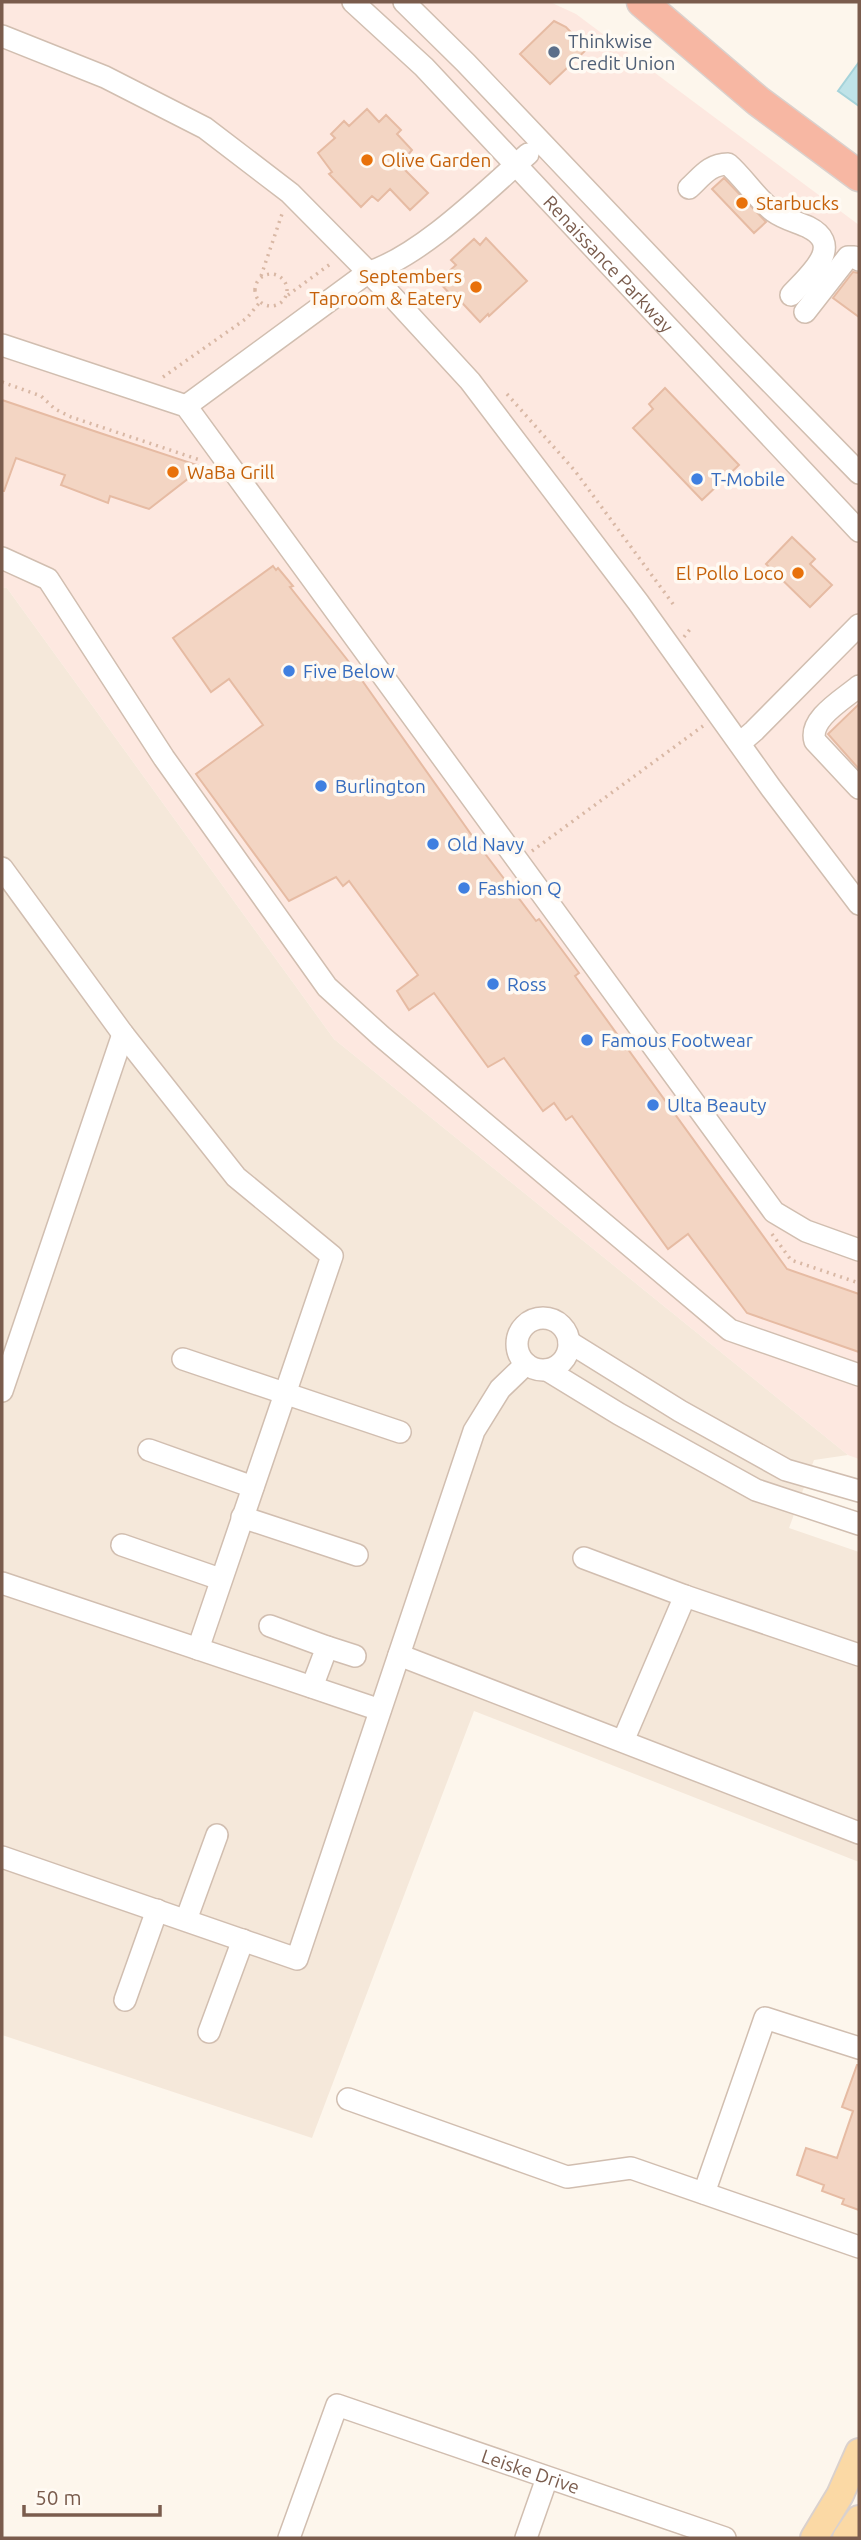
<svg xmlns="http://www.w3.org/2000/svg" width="861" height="2540" font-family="Ubuntu,sans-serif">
<rect width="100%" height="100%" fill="#fdf6ec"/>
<path fill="#f5e8da" d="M2,587L7,588L334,1039L848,1455L814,1460L789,1528L859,1552V1862L474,1711L312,2138L2,2035Z"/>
<path fill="#fde8e0" d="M2,2H550L576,14L859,225V1459L848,1455L334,1039L7,588L2,587Z"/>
<path fill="#bfe3e8" stroke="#a5d3da" stroke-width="2" d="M859,62V106L838,91Z"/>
<path fill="#f3d5c3" stroke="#e6bba3" stroke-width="2" d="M554,21L566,27L587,49L550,84L520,54Z
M367,109L379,122L386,115L401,130L397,134L412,150L407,156L410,159L402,167L428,193L410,210L390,189L378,201L372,196L361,207L329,174L332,172L318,153L335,138L331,134L344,121L349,126Z
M724,178L766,222L754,233L712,189Z
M486,238L527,281L489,316L488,314L480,322L452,292L450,294L438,281L456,265L451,260L474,239L480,245Z
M853,272L859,273V317L833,298Z
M665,388L739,465L702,500L633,428L653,409L649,404Z
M2,400L100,433L203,467L149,509L110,496L108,503L61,485L65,475L16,458L4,491H2Z
M792,537L815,559L810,564L832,585L810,607L766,564Z
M273,566L276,570L278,568L293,586L290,587L349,662L480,847L536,921L539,919L579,973L575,976L787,1269L859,1294V1352L747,1313L688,1234L668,1249L572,1116L566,1120L554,1103L543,1111L504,1058L488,1067L434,993L409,1010L397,991L418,975L349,881L343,886L336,877L289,901L196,774L263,725L229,679L211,692L173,638Z
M859,704V769L828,734Z
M857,2065H859V2210L842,2204L844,2199L822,2191L824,2185L797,2175L806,2148L837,2158L853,2111L842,2107Z"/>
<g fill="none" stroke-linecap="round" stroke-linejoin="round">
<g stroke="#d1beb0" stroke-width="24">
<g id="minor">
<path id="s1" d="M353,2L424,67L859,531"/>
<path d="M404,2L466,63L734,345L859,473"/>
<path d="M2,36L105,77L205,128L290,193L390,294L470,381L638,602L771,788L859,904"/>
<path d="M689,188C702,176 710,164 728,164C744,178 756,198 773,211C784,219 797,222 808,227C846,246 808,276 791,295"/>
<path d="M805,312L848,257H854L859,260"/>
<path d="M2,345L186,406L774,1212L806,1231L859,1250"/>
<path d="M186,406L367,273C421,256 485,192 528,154"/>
<path d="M2,558L48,579L164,758L327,987L381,1036L730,1330L859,1375"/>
<path d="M859,686C844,699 808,719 815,741L859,788"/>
<path d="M740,743L754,731L859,625"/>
<path d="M2,868L123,1034L236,1177L332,1256L198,1649"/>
<circle cx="543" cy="1344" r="26"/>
<path d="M569,1342L680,1411L786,1470L859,1491"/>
<path d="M183,1359L400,1432"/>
<path d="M547,1370L619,1414L756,1490L859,1524"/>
<path d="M2,1391L123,1034"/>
<path d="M149,1450L253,1487"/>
<path d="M242,1517L357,1555"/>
<path d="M122,1545L220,1579"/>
<path d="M584,1558L685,1596L859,1655"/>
<path d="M2,1583L380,1710"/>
<path d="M270,1626L327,1647L312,1687"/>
<path d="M327,1647L355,1656"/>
<path d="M399,1655L859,1833"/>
<path d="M623,1741L685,1596"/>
<path d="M2,1857L297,1959L474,1431L500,1389L526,1364"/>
<path d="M186,1920L217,1835"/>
<path d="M125,2000L157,1910"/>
<path d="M209,2032L243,1940"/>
<path d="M348,2099L567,2177L631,2168L859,2247"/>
<path d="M704,2193L765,2018L859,2048"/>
<path id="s2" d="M289,2538L337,2405L725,2538"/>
<path d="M526,2538L547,2478"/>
</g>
</g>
<g stroke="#dad1cd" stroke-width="30">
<path id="major" d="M814,2538L840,2495L859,2452
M846,2538L859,2519"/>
</g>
<g stroke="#dad1cd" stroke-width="33">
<path id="highway" d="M642,2L758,101L859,176"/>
</g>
<path stroke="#d9b8a5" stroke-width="3.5" stroke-dasharray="2 5" stroke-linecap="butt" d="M255 290a16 16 0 1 1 32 0a16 16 0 1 1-32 0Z
M261,276L283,211
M288,295L333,262
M163,377L247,318L260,302
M2,382L41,396L55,409L71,417L200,460
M507,394L575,471L676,608
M684,637L691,628
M532,851L703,726
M772,1234L791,1260L859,1283"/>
<use href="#minor" stroke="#fff" stroke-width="21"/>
<use href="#major" stroke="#fbd9a5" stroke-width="26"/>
<use href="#highway" stroke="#f7b7a3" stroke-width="30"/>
</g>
<circle fill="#5c6f8a" stroke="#fffaf3" stroke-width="2.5" cx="554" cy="52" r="7"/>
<g fill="#e8710a" stroke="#fffaf3" stroke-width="2.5">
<circle cx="367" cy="160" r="7"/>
<circle cx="742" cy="203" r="7"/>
<circle cx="476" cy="287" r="7"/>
<circle cx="173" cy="472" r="7"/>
<circle cx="798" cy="573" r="7"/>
</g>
<g fill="#3f7fe0" stroke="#fffaf3" stroke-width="2.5">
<circle cx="697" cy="479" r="7"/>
<circle cx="289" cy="671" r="7"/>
<circle cx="321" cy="786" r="7"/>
<circle cx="433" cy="844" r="7"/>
<circle cx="464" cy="888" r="7"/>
<circle cx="493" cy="984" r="7"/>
<circle cx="587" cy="1040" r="7"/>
<circle cx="653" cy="1105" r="7"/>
</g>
<g text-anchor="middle" stroke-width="7" stroke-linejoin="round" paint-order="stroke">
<g font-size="19" fill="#4e5e75" stroke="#fffaf3" text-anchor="start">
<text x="568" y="48">Thinkwise<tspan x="568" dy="22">Credit Union</tspan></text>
</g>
<g font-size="19" fill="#c56008" stroke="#fffaf3" text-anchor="start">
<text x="381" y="167">Olive Garden</text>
<text x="756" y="210">Starbucks</text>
<text x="462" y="283" text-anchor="end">Septembers<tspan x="462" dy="22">Taproom &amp; Eatery</tspan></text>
<text x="187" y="479">WaBa Grill</text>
<text x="784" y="580" text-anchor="end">El Pollo Loco</text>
</g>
<g font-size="19" fill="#7a5c4d" stroke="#fffaf3">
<text dy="7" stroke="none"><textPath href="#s1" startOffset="366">Renaissance Parkway</textPath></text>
<text dy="7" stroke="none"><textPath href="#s2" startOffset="346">Leiske Drive</textPath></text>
</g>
<g font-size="19" fill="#366cbe" stroke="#fffaf3" text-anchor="start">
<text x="711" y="486">T-Mobile</text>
<text x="303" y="678">Five Below</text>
<text x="335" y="793">Burlington</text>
<text x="447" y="851">Old Navy</text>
<text x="478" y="895">Fashion Q</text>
<text x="507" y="991">Ross</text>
<text x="601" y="1047">Famous Footwear</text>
<text x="667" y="1112">Ulta Beauty</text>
</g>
</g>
<rect width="861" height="2540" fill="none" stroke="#7a5c4d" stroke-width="7"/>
<path d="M24 2505v10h136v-10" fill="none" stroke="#7a5c4d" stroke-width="3.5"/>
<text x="35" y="2505" font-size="21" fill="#7a5c4d" stroke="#fffaf3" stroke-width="5" paint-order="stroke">50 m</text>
</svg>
